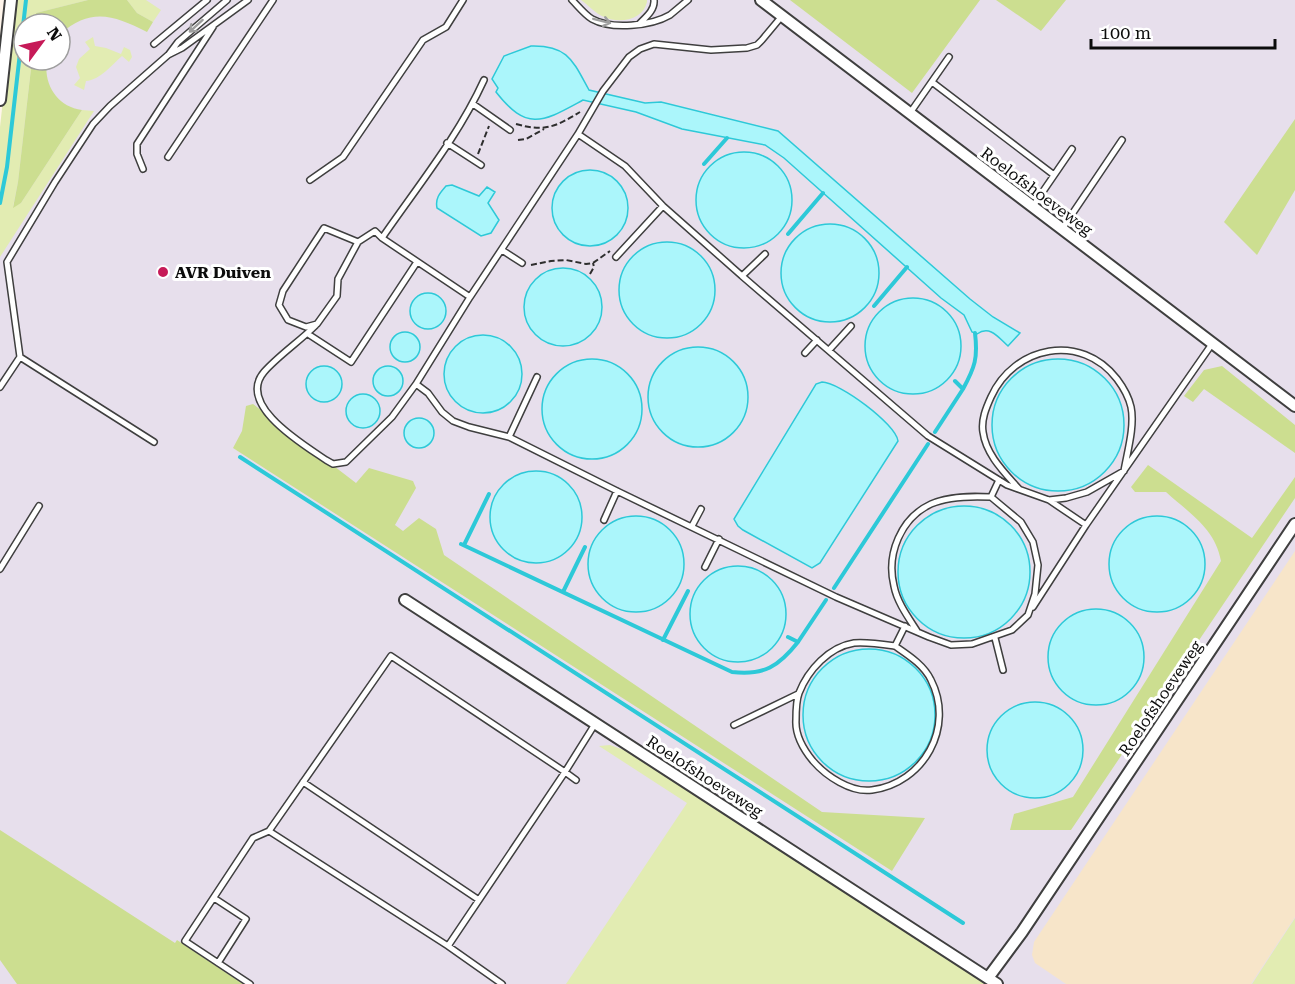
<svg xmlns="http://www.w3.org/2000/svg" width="1295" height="984" font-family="'Roboto Serif',serif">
<rect width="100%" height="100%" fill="#fff5eb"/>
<path fill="#e7dfec" d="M38,0H1295V984H0V240L13,208L32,60H60V24H35Z"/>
<path fill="#f7e5c9" d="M1295,551V917L1251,984H1066L1035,963L1032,955L1034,942Z"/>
<path fill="#e2ecb2" d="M14,0H88L36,13L35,24H24V60H32L18,182L13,207L21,203L82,110L94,111L0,257V127Z
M127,0H146L161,10L153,22L137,13Z
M581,0H647V2C643,20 620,24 604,17C596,14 588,5 581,0Z
M93,37L95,46L106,48L121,54L124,47L130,50L132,57L129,62L122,56C112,65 100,80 86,81L84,90L74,85L80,78L76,67L79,59L90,49L85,42Z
M610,745L624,750L986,984H566L687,803L599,746Z
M1295,918V984H1252Z"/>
<path fill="#ccde90" d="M88,0H127L137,13L153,22L147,32C114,15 91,7 60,34V24H35L36,13Z
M790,0H980L912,93Z
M996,0H1066L1041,31Z
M32,60H47C43,84 57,107 82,110L21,203L13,208L18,182Z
M1295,119V190L1257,255L1224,222Z
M1222,366L1295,425V453L1204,389L1193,402L1184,396L1204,370Z
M253,404L356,483L369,468L413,481L416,488L395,525L403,531L419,518L436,529L444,555L822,812L925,818L892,871L233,448L242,431L246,406Z
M1148,465L1252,538L1295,477V498L1071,830H1010L1014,814L1073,797L1221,561C1215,528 1189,513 1166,492H1135L1131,487Z
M0,830L175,943L177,940L243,984H17L0,960Z"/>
<path fill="#abf6fb" stroke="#2dc9d8" stroke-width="1.5" d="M531,46C568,45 573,61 589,90L645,103L661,102L778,131L970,299L993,317L1020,333L1008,346C998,337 990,325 977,334L972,332L964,315L941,298L784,158L765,145L682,129L636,112L583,100C544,121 528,133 496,92L498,88L492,79L504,56Z
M696 200a48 48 0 1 1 96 0a48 48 0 1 1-96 0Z
M552 208a38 38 0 1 1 76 0a38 38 0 1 1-76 0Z
M452,185L479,196L487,187L495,192L488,203L499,220L491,233L481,236L437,208C435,198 440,193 446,186Z
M781 273a49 49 0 1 1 98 0a49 49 0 1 1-98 0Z
M619 290a48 48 0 1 1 96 0a48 48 0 1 1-96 0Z
M524 307a39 39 0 1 1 78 0a39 39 0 1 1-78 0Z
M410 311a18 18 0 1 1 36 0a18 18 0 1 1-36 0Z
M865 346a48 48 0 1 1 96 0a48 48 0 1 1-96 0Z
M390 347a15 15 0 1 1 30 0a15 15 0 1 1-30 0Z
M444 374a39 39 0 1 1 78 0a39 39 0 1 1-78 0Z
M648 397a50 50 0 1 1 100 0a50 50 0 1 1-100 0Z
M992 425a66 66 0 1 1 132 0a66 66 0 1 1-132 0Z
M542 409a50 50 0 1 1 100 0a50 50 0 1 1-100 0Z
M306 384a18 18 0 1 1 36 0a18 18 0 1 1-36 0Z
M373 381a15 15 0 1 1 30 0a15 15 0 1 1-30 0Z
M822,382C839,382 896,424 898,441L820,563L812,568L743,530L738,526L734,519L816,384Z
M346 411a17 17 0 1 1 34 0a17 17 0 1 1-34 0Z
M404 433a15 15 0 1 1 30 0a15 15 0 1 1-30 0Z
M490 517a46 46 0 1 1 92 0a46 46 0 1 1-92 0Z
M898 572a66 66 0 1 1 132 0a66 66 0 1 1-132 0Z
M588 564a48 48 0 1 1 96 0a48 48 0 1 1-96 0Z
M1109 564a48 48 0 1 1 96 0a48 48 0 1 1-96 0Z
M690 614a48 48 0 1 1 96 0a48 48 0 1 1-96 0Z
M1048 657a48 48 0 1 1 96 0a48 48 0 1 1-96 0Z
M803 715a66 66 0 1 1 132 0a66 66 0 1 1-132 0Z
M987 750a48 48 0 1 1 96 0a48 48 0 1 1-96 0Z"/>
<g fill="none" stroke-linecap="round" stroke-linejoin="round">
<path stroke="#2dc9d8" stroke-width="4" d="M704,164L727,138
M0,203L7,167L26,0
M788,234L823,193
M874,306L907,267
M963,389C975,367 978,358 975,333
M935,432L963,389L955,381
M240,457L963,923
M461,544L732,672C764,676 779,666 798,642L788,637
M464,545L489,494
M834,588L928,444
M563,592L585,547
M663,640L688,591
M798,642L826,600"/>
<g stroke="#3f3f3f" stroke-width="8">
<path id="lane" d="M572,0C578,6 585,15 592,19C612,30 651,26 670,15C676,10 682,5 688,0
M639,24C646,17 655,10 654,0
M154,44L207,0
M169,54L178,42L227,0
M932,82L1054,175
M473,104L510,130
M910,113L949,57
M578,134L470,297L416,384L428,393L442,412L453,421L469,427L509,437L617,491L836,597L929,637L951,645L972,644L1012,630L1028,615L1035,594L1038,565L1033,542L1021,522L991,497L999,480
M447,143L481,165
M168,157L273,0
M143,169L137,154V144L213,27
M310,180L343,157L423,40L446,27L463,0
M1033,206L1072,149
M1062,229L1122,140
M382,238C417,187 458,137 484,80
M358,242L338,279L337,296L317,324L306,327L288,320L279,305L283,291L324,228L358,242L375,231L382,238L470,297
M502,250L522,263
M765,254L742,276L663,206L625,166L578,134L603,91L629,57L640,49L654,44L711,50L747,48L757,45L762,40L782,16
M616,257L663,206
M742,276L928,436L1007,485L1049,500L1066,498L1087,492L1124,471C1127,453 1135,426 1131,407C1129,398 1123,387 1117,379C1081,332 1014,346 991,397C986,408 981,420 983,432C986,455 1005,473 1019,489
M316,325C300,341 278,356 264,372C236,405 304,445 326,460L333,464L346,462L392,417L416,384
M308,334L351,362L417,262
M829,350L851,326
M805,353L817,340
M20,357L154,442
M0,387L20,357L7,262L55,182L93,124L110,106L168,55L182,48L248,0
M509,437L537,377
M1049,500L1086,525L1212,344
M604,520L617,491
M692,526L701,509
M705,567L719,539
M0,569L39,506
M1033,607L1086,525
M917,631C908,617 897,602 894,586C886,554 901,518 931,504C949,496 971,496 991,497
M995,638L1003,670
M895,646C881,644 868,642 854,643C829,647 808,670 799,693C796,701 796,712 796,720C795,735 804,750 813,761C826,776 851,793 872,790C924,783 955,727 931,680C924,665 908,655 895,646L905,626
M734,725L798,694
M303,782L479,900
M214,898L246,919L218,963
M448,946L565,772L576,780
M250,984L185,941L253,838L269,831
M502,984L448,946L269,831L391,656L565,772L595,724"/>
</g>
<g stroke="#3f3f3f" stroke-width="14">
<path id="street" d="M761,0L1295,406
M0,100L11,0
M405,600L997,984
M988,978L1022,932L1295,524"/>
</g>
<path stroke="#2e2e2e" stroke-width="2" stroke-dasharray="6 3" stroke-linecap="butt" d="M516,124C545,132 555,127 580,112
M518,140L526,139L544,129
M478,154L489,126
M531,265L551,261L566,260L586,264L593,263L610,251
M590,274L594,267L593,263"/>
<use href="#lane" stroke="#fff" stroke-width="5"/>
<use href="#street" stroke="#fff" stroke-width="10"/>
</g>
<defs><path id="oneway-shaft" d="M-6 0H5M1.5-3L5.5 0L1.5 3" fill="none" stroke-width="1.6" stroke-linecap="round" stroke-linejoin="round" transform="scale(1.5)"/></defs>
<g stroke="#9e9e9e">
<use href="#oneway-shaft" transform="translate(602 21) rotate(14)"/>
<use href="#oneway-shaft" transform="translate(196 26) rotate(138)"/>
</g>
<circle fill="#c61a58" stroke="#fff" stroke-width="2" cx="163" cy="272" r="6"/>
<g text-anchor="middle" stroke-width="6" stroke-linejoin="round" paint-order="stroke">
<g font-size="16" fill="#0c0c0c" stroke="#fff">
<text transform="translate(1037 191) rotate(37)" y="6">Roelofshoeveweg</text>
<text transform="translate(1160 698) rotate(-56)" y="6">Roelofshoeveweg</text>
<text transform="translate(705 776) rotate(33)" y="6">Roelofshoeveweg</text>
</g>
<g font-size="16" font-weight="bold" fill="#0c0c0c" stroke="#fff" text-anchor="start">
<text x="175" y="278">AVR Duiven</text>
</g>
</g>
<g transform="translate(42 42) rotate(57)"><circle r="28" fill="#ffffff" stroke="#9e9e9e" stroke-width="1.5"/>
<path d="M0-4.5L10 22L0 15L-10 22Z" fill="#c61a58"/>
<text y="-9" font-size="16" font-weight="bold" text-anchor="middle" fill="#0c0c0c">N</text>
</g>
<path d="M1091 39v9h184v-9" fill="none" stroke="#0c0c0c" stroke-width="3"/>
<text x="1100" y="39" font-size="18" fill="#0c0c0c" stroke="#ffffff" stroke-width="4.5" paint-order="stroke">100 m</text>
</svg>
